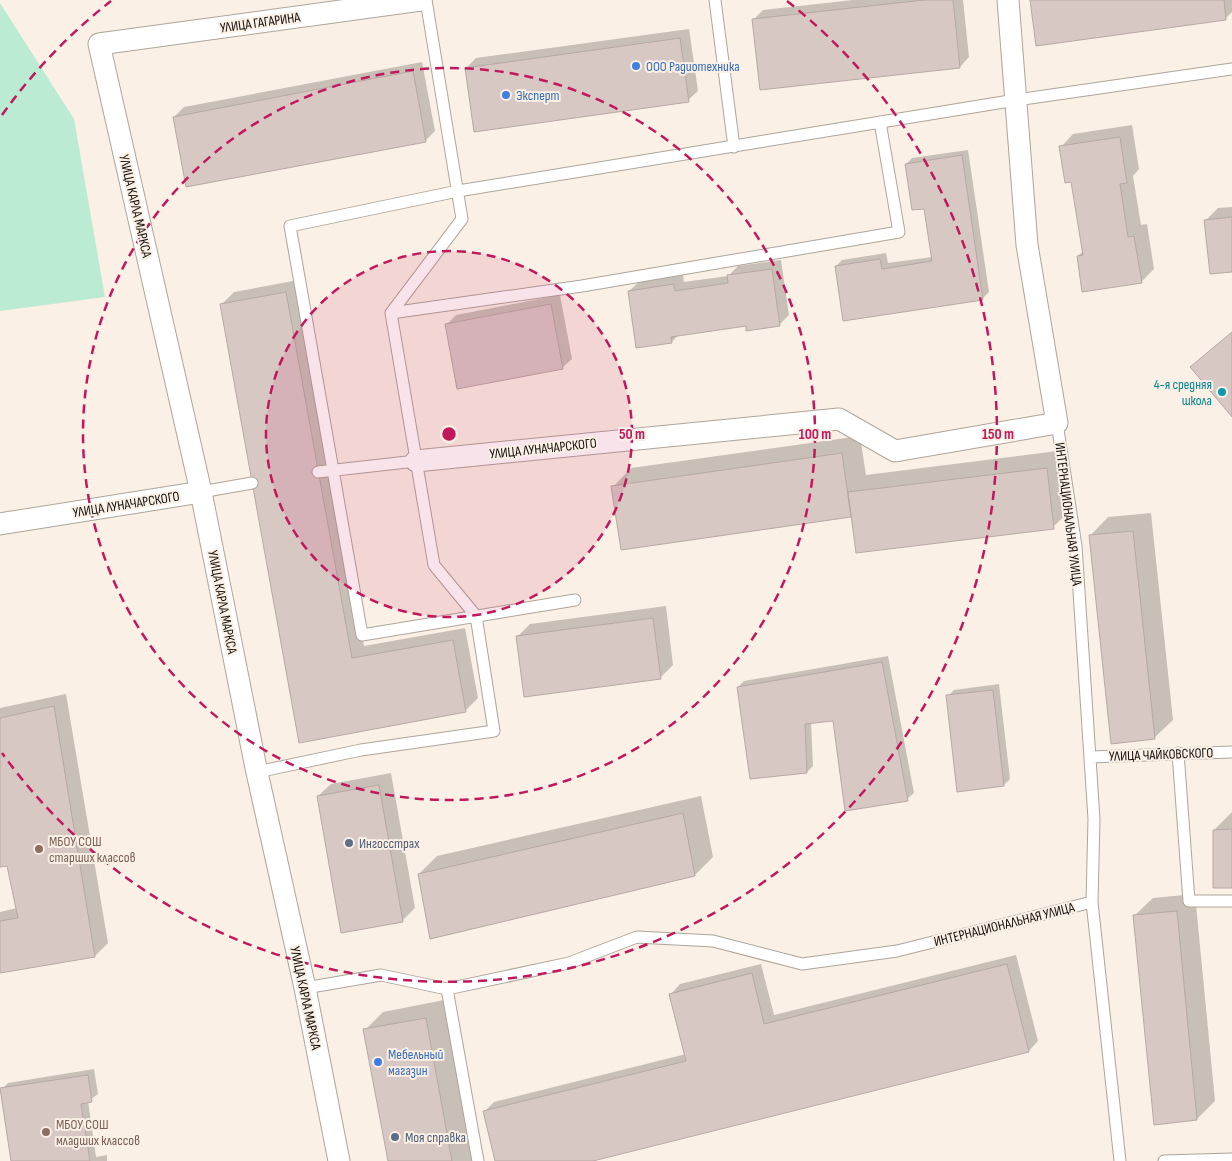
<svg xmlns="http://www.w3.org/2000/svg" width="1232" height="1161" font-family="'Sofia Sans Condensed',sans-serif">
<rect width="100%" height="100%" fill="#faf0e5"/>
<path fill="#bcebd3" d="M0,3L74,119L105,297L0,311Z"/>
<path fill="#0003" d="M853,0H963L969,57L960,67L753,20L763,10Z
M1031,0H1232V12L1226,18Z
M689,29L698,91L688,100L466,68L476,58Z
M422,62L435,131L425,141L174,117L184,107Z
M1132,125L1139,169L1133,176L1141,225L1147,224L1154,269L1141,282L1078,256L1084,250L1072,181L1061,147L1073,134Z
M968,150L989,292L982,299L836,266L842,260L886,253L888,263L932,257L925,207L906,164L912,158Z
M1232,207V270L1205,221L1218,208Z
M781,260L789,315L779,325H747L679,334L672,342L629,291L639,282L683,275L684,282L728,276L738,266Z
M298,280L364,646L465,628L478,698L465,711L300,741L221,305L234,292Z
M560,295L572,359L562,368L447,324L456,315Z
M860,436L866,475L1065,450L1072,509L1053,527L852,515L622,549L613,487L631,468Z
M1151,513L1173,720L1154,738L1090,536L1108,517Z
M666,606L673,665L661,677L517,637L530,624Z
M888,656L914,793L907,799L834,719L811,722L813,766L807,772L738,687L744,681Z
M999,684L1010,779L1004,785L959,791L948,696L954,690Z
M66,694L108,943L95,956L0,972V912L17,908L8,864L0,866V708Z
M391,773L415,908L402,921L318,796L331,784Z
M701,796L713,857L695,875L419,874L437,856Z
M1232,812V887L1214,830Z
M1195,894L1215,1101L1197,1119L1134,916L1153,898Z
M1016,955L1038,1041L1029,1051L588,1161H496L484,1112L494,1102L686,1054L671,994L680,984L761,964L774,1015Z
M444,1000L474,1161H389L365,1030L383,1012Z
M94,1069L98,1094L88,1101L96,1157L107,1155V1161H13L2,1089L8,1083Z"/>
<path fill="#d8c8c4" stroke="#b7a8a4" d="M924,0H953L960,68L760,90L752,19Z
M1030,0H1224L1226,20L1036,46Z
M680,38L689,102L474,132L465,68Z
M413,71L426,142L186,187L173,117Z
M1120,137L1127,183L1120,184L1128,237L1134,236L1142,283L1082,292L1077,256L1083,255L1071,182L1065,183L1059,146Z
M962,155L983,300L843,321L835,266L880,259L882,269L932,261L924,209L912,210L905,164Z
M1232,217V272L1210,274L1204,220Z
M772,269L780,326L746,331V326L671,337L672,343L636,348L628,291L674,284L675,291L728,283L727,275Z
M286,292L352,658L453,640L466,712L299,743L220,304Z
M551,304L563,369L457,389L445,324Z
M1232,332V417L1190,367Z
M842,453L851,517L621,550L611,486Z
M1047,468L1054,529L856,553L848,492Z
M1133,531L1155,739L1111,744L1089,535Z
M653,618L661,679L524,697L516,636Z
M882,662L908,801L845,811L833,721L805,724L807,773L750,779L737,687Z
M993,690L1004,786L957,792L946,695Z
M54,706L95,957L0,973V921L18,918L7,866L0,867V718Z
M379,785L403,922L341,933L317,796Z
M683,813L695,876L430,939L418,874Z
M1232,829V888H1213V830Z
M1177,911L1197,1120L1154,1125L1133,915Z
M1007,964L1029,1052L593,1161H495L483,1111L686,1061L669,994L752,973L764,1024Z
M426,1018L452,1161H388L363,1029Z
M88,1075L92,1102L81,1104L90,1161H11L0,1088Z"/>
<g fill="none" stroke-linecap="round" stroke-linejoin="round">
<g stroke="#aea59a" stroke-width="13">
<path id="service" d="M715,0L734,147
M391,313L582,286L899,232L880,122
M1057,423L1076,546L1094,819L1092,902L1120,1161
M318,472L416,461
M201,492L252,483
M575,600L362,635L290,226L458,191L1016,100L1232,69
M1178,753L1189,901H1232
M1090,757L1232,752
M257,772L361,750L494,731L476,616L434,565L391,313L462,219L426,0
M305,988L381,975L447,989L478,1161
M447,989L569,963L637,937L713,941L802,964L897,951L1092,902
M1164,1161L1232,1159"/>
</g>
<g stroke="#aea59a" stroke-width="23">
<path id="minor" d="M416,461L839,419L895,451L1057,423L1027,245L1008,0
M0,524L201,492
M339,1161L305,988L256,768L201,492L99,44L421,0"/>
</g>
<use href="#service" stroke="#fff" stroke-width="11"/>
<use href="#minor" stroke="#fff" stroke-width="21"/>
</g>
<circle cx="449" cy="434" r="183" fill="#c2185b" fill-opacity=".12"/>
<g fill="none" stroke="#c2185b" stroke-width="2.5" stroke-dasharray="9 6">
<circle cx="449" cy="434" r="183"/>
<circle cx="449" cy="434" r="366"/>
<path d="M2 115A549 549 0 0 1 111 1M787 1A549 549 0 1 1 2 753"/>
</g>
<g fill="#3f7fe0" stroke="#faf0e5" stroke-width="2">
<circle cx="636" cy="66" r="5"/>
<circle cx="506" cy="95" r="5"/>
<circle cx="378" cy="1062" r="5"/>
</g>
<circle fill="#0f9aa8" stroke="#faf0e5" stroke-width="2" cx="1222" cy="392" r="5"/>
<g fill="#5c6f8a" stroke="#faf0e5" stroke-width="2">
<circle cx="349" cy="843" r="5"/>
<circle cx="395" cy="1137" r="5"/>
</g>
<g fill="#8d6e63" stroke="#faf0e5" stroke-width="2">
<circle cx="39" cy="849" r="5"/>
<circle cx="46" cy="1132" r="5"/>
</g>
<g text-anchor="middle" stroke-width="4" stroke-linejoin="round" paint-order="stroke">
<g font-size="14" fill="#110e0a" stroke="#faf0e5">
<text transform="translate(260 22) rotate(-8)" y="5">УЛИЦА ГАГАРИНА</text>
<text transform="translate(136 206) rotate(77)" y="5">УЛИЦА КАРЛА МАРКСА</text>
<text transform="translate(543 448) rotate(-6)" y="5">УЛИЦА ЛУНАЧАРСКОГО</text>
<text transform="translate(126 504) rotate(-9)" y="5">УЛИЦА ЛУНАЧАРСКОГО</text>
<text transform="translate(1069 514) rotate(83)" y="5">ИНТЕРНАЦИОНАЛЬНАЯ УЛИЦА</text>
<text transform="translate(223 602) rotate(79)" y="5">УЛИЦА КАРЛА МАРКСА</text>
<text transform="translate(1161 754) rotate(-2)" y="5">УЛИЦА ЧАЙКОВСКОГО</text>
<text transform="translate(1004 924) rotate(-14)" y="5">ИНТЕРНАЦИОНАЛЬНАЯ УЛИЦА</text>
<text transform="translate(306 998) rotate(78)" y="5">УЛИЦА КАРЛА МАРКСА</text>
</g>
<g font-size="14" fill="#366cbe" stroke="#faf0e5" text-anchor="start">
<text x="646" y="71">ООО Радиотехника</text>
<text x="516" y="100">Эксперт</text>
<text x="388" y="1059">Мебельный<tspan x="388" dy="16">магазин</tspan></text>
</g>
<g font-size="14" fill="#0d838f" stroke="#faf0e5" text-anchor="end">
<text x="1212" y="389">4-я средняя<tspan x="1212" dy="16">школа</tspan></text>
</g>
<g font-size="14" fill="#785e54" stroke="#faf0e5" text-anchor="start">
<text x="49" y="846">МБОУ СОШ<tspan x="49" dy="16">старших классов</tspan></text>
<text x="56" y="1129">МБОУ СОШ<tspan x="56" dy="16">младших классов</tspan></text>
</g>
<g font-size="14" fill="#4e5e75" stroke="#faf0e5" text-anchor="start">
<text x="359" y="848">Ингосстрах</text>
<text x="405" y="1142">Моя справка</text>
</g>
</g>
<circle cx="449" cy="434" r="8" fill="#c2185b" stroke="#faf0e5" stroke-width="2.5"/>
<g font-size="15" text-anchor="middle" font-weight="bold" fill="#c2185b" stroke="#faf0e5" stroke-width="4" stroke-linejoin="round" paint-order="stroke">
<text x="632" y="439">50 m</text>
<text x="815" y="439">100 m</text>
<text x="998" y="439">150 m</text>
</g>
</svg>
